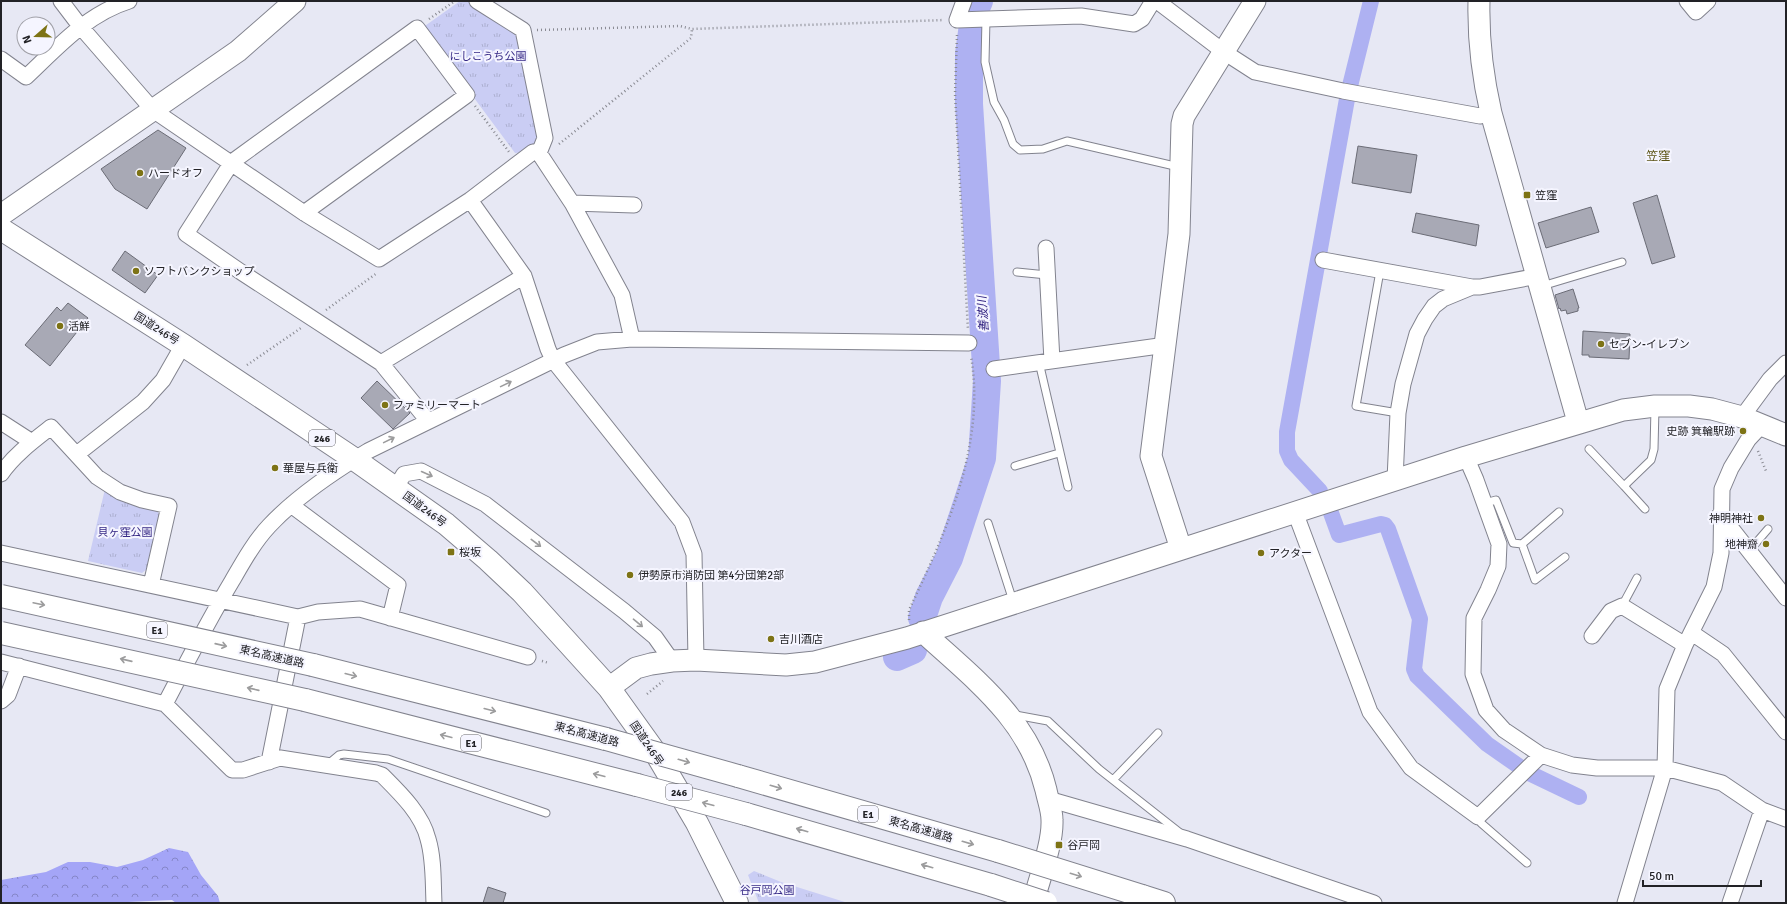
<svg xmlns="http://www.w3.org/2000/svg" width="1787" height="904" font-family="Signika,'Noto Sans JP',sans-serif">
<defs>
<pattern id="grass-tufts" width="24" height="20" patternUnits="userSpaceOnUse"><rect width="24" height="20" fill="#cacdf4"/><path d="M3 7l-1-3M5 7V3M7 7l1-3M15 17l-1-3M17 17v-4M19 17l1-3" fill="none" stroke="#adb0d1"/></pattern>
<pattern id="forest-crowns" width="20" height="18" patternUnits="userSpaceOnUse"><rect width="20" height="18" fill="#a4a5f7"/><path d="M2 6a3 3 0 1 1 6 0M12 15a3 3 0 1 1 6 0" fill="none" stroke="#8586c8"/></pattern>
</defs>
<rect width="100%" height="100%" fill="#e7e8f4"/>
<path fill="url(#grass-tufts)" d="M460,1H471L520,33L540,142L526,152L515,153L422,28Z
M105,489L156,508L160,516L147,569L142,573L88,561Z
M754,871L781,882L848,903H759L748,875Z"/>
<path fill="url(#forest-crowns)" d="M169,848L188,852L201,875L218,896L220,903H176L172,900L106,903H1V880L46,872L68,862H90L117,867L143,860Z"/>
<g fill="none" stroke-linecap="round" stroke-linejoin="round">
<path stroke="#aeb1f2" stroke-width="16" d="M1350,86L1371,1
M1320,491L1291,460L1287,451V432L1347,99
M1331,513L1339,535L1381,524L1385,525L1388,529L1420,619L1414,669L1417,676L1487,744L1520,767
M1531,774L1579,797"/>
<path stroke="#aeb1f2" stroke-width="28" d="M922,618L929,597L949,558L982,458L987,381L969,104V54L975,10L979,1
M897,657L913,650"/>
</g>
<path fill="#a8a9b5" stroke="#6b6c76" d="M158,130L186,148L147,209L115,189L101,169Z
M1358,146L1417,155L1411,193L1352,183Z
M1657,195L1675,257L1652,264L1633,203Z
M1591,207L1599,232L1546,248L1538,223Z
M1416,213L1479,225L1476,246L1412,232Z
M125,251L158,275L145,293L112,270Z
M1573,289L1579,308H1578V311L1567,314L1566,310L1561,311L1560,308L1559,309L1555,295Z
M68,303L88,318L50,366L25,345L57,307L61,311Z
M1583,331L1630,334L1629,359L1589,357V355H1582Z
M377,381L410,413L393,429L361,398Z
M488,887L506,893L503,903H483Z"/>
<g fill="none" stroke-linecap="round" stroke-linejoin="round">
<g stroke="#82838e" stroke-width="9">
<path id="lane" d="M986,19L985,62L994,102L1004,120L1013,144L1020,150L1043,149L1067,141L1179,167
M1380,271L1356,406L1398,413
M1017,272L1047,275
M1542,286L1622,262
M1039,362L1068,487
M1589,449L1624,486L1651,460L1654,449L1655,408
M1015,466L1059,453
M1624,486L1645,509
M1485,503L1496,500L1513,543L1522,544L1559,512
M988,523L1013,601
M1522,544L1535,580L1565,557
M1749,551L1768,529
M1622,606L1637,578
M1015,715L1048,721L1099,769L1179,832
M327,765L339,755L344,754L388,759L546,813
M1113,780L1158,733
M1478,817L1481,823L1527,863"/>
</g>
<g stroke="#82838e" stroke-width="17">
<path id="street" d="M61,1L80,26L153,110L304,213L379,259L470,200L533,152L539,153L572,203L622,295L632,339
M477,1L523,30L545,138L539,153
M964,1L957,20L1081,16L1134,24L1142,19L1153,1
M1157,1L1224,52L1255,72L1343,91L1480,116L1491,113
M1687,1L1696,12L1708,1
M1,59L26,77C58,47 87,14 129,1
M470,200L524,276L548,349L553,360L682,522L694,554L696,660
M572,203L634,205
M304,213L467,95L417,28L232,162L186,234L241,272L381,363L428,421
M1046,248L1052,361
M1323,260L1472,287H1480L1538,276
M381,363L524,276
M994,369L1166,345
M1742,417L1770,379L1786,363
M1,422L32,442
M77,454L143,402L163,380L183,345
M1466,457L1476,480L1499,544L1498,566L1488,590L1474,618L1473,674L1486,710L1504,730L1541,755L1572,765L1597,768H1665L1722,783L1762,810L1786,819
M1,474C13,456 33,441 51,427L97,477L120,492L142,500L169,506L151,585
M1395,480L1398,413L1403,384L1417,334L1425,319L1434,306L1443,299L1472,287
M396,487L404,474L421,471L485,504L624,611L655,637L672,661
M291,505L398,585L390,618
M1295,512L1370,712L1411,768L1478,817L1541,755
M1720,514L1786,598
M1,553L298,617L318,612L360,609L528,657
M1692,633L1723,654L1786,732
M1592,636L1611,611L1622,606L1685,645
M1,662L165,704L232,770H243L280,758L376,773L382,775C400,793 422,814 428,839C434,859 433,882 434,903
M1,701L8,695L19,666
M165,704C187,662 208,621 232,581C243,562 254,542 269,526C297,496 333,472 368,451L564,355L597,342L632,339L969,343
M269,762L298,617
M1048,799L1187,839L1374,903
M1625,903L1665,768L1667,689L1685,645L1714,587L1721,553L1722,489L1731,468L1748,440L1762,425
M1730,903L1762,810"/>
</g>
<g stroke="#82838e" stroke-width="23">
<path id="secondary" d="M1479,1C1478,41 1482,74 1491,113L1578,422
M1,215L238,51L295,1
M1181,549L1151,456L1179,234L1182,124L1184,116L1255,1
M923,632C974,679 1029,719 1046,790C1048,800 1052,810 1052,820C1053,844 1039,879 1033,903
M609,688L636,668L651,664L672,661L696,660L786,665L815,662L907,638L1466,457L1623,410L1655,406H1689L1712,409L1742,417L1786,435"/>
</g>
<g stroke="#82838e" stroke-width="24">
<path id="highway" d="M1,229L183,345L354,459L446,524L488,560L522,592L609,688L657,755L697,823L737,903
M313,665L606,739
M305,700L637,785
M738,776L998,851
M746,814L991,885
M1142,896L1164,903"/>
</g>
<path stroke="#898a92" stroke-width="2.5" stroke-dasharray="1 3" stroke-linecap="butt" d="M429,19L455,1
M537,30L680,26L692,29L944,20
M957,35L955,94L968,330
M475,106L509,152
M559,144L691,38L692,29
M326,310L377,273
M247,365L301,328
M1758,451L1766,471
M909,620V610C946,532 986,445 971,356
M542,661L549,663
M647,694L663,681"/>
<use href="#lane" stroke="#fff" stroke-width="7"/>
<use href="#street" stroke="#fff" stroke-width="15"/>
<use href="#secondary" stroke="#fff" stroke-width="21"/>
<use href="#highway" stroke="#fff" stroke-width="22"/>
<g stroke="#82838e" stroke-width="24" stroke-linecap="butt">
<path id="highway-bridge" d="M1,596L313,665
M1,633L305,700
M606,739L738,776
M637,785L746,814
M998,851L1142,896
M991,885L1046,903"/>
</g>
<use href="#highway-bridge" stroke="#fff" stroke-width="22"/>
</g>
<defs><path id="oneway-shaft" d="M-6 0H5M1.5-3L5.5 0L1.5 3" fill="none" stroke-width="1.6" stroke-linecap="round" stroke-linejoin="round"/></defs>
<g stroke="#9c9c9d">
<use href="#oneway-shaft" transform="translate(506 384) rotate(-26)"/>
<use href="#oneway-shaft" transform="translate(389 440) rotate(-26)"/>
<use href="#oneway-shaft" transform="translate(427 474) rotate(24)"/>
<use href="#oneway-shaft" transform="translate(536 543) rotate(37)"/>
<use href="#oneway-shaft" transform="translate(39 604) rotate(12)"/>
<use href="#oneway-shaft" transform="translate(638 623) rotate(40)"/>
<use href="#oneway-shaft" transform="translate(221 645) rotate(13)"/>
<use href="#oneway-shaft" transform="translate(126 660) rotate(-167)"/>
<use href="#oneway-shaft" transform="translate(351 675) rotate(14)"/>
<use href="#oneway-shaft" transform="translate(253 689) rotate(-167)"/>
<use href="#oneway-shaft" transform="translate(490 710) rotate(14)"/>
<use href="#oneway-shaft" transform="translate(446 736) rotate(-166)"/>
<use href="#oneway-shaft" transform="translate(684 761) rotate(16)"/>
<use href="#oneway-shaft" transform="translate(599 775) rotate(-166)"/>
<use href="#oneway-shaft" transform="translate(776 787) rotate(16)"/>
<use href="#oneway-shaft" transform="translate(708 804) rotate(-165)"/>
<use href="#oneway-shaft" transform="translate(802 830) rotate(-164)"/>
<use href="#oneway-shaft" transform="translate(968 843) rotate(16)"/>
<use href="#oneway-shaft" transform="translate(927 866) rotate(-164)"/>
<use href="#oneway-shaft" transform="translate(1076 875) rotate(17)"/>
</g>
<g fill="#7d7315" stroke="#f5f5ff" stroke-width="1.5">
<circle cx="140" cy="173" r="4"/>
<rect x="1523" y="191" width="8" height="8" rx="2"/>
<circle cx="136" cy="271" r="4"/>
<circle cx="60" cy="326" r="4"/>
<circle cx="1601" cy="344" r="4"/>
<circle cx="385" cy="405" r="4"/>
<circle cx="1743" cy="431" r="4"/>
<circle cx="275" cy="468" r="4"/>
<circle cx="1761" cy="518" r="4"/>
<circle cx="1766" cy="544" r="4"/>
<rect x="447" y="548" width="8" height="8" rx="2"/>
<circle cx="1261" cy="553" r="4"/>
<circle cx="630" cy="575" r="4"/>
<circle cx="771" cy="639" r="4"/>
<rect x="1055" y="841" width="8" height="8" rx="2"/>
</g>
<g text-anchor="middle" stroke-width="4" stroke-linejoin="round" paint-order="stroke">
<g fill="#f5f5ff" stroke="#616167" stroke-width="1">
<rect x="309" y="430" width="26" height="16" rx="3"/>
<rect x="147" y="622" width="20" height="16" rx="3"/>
<rect x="461" y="735" width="20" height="16" rx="3"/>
<rect x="666" y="784" width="26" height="16" rx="3"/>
<rect x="858" y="806" width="20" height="16" rx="3"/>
</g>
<g font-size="10" font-weight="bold" fill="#222226">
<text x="322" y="442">246</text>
<text x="157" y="634">E1</text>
<text x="471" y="747">E1</text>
<text x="679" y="796">246</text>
<text x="868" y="818">E1</text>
</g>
<g font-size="11" fill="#362986" stroke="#f5f5ff">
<text x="488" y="60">にしこうち公園</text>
<text x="125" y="536">貝ヶ窪公園</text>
<text x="767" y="894">谷戸岡公園</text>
</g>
<g font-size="11" fill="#222226" stroke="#f5f5ff" text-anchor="start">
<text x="148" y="177">ハードオフ</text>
<text x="1535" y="199">笠窪</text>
<text x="144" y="275">ソフトバンクショップ</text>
<text x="68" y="330">活鮮</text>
<text x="1609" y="348">セブン-イレブン</text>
<text x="393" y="409">ファミリーマート</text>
<text x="1735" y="435" text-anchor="end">史跡 箕輪駅跡</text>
<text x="283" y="472">華屋与兵衛</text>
<text x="1753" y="522" text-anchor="end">神明神社</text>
<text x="1758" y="548" text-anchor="end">地神齋</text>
<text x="459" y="556">桜坂</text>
<text x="1269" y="557">アクター</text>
<text x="638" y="579">伊勢原市消防団 第4分団第2部</text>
<text x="779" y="643">吉川酒店</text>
<text x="1067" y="849">谷戸岡</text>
</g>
<g font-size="11" fill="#222226" stroke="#f5f5ff">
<text transform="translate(157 328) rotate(32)" y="4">国道246号</text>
<text transform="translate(425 509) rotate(36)" y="4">国道246号</text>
<text transform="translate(272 656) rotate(13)" y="4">東名高速道路</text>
<text transform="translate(587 734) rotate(15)" y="4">東名高速道路</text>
<text transform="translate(647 743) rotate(56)" y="4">国道246号</text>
<text transform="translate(921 829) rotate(16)" y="4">東名高速道路</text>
</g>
<g font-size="12" fill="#5b5416" stroke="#f5f5ff">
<text x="1658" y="160">笠窪</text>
</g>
<g font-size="12" font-style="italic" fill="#362884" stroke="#f5f5ff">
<text transform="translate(983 314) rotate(-94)" y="4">善波川</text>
</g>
</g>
<rect width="1787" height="904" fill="none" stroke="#222226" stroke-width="4"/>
<g transform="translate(36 36) rotate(250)"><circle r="19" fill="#f5f5ff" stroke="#a1a1a8"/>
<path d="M0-3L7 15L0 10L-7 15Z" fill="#7d7315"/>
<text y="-6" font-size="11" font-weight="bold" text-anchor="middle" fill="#222226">N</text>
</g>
<path d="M1643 880v6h118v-6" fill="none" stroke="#222226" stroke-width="2"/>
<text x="1649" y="880" font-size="12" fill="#222226" stroke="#f5f5ff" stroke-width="3" paint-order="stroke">50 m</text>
</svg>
